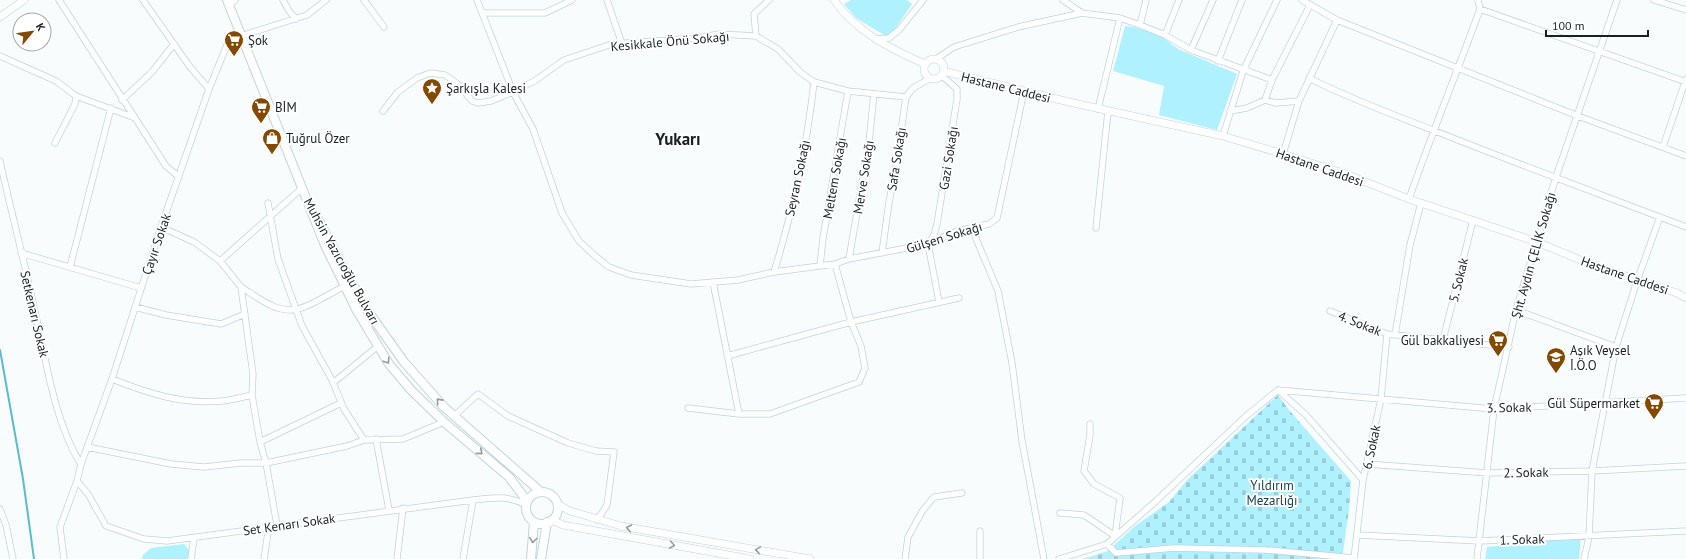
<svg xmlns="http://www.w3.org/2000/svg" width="1686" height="559" font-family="'PT Sans',sans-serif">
<defs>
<pattern id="cemetery-stones" width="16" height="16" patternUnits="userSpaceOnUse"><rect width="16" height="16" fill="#b0f1ff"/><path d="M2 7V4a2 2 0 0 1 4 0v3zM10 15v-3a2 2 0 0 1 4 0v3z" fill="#97ceda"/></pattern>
</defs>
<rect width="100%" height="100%" fill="#f8fcfd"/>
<path fill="#b0f1ff" d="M851,0H907L912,4L889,38L856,18L844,4Z
M1125,26L1134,27L1160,35L1178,49L1237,74L1217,130L1159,115L1164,86L1113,71Z
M1581,537L1579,559H1485L1487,547Z
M184,544L189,550L188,559H142L143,555L151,548Z"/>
<path fill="url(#cemetery-stones)" d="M1278,395L1289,410L1351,481L1349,510L1342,559H1083L1108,551L1135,526L1169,502L1187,480Z"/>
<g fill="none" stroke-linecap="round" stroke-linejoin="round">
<path stroke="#5dbbcd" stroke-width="2" d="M0,350L23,479L34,559"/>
<g stroke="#bfd5da" stroke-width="7">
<path id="minor" d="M59,0L166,166L179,177
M143,0L190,67L209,89
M283,0L289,11L296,19
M364,0L384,27
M477,0L513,92L533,129L562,213L579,241L594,255L609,267L631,275L691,284L738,280L774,272L835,264L849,259L928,244L957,231L989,224L997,218L1024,91
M607,0L622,44
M1063,0L1082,13
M1302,0L1337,20L1578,116L1686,156
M1654,0L1686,10
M230,5L235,0
M1480,9L1686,82
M483,13H545L572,0
M1140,25L1146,0
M1165,35L1179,0
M241,36L307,15L326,0
M756,36L754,14L769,0
M875,39L889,38L899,30L923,0
M1191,50L1213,0
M0,56L56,81L76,96L135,118
M936,59L954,47L1018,27L1082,13L1120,18L1140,25L1165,35L1191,50L1272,80
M1218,61L1242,0
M1309,78C1350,99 1392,114 1435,131C1518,164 1602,195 1686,227
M122,100L152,72L174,44
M1265,100L1276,103L1299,101
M1098,109L1120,18
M383,111L398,92L417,78L430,73L445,75L459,85L472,101L478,103L491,101L513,92L536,80L564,60L612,44L697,38L719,34L756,36L778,49L800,72L814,82L848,91L906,97
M1230,111L1247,108L1265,100L1272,80L1310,5
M1223,136L1243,71L1277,0
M55,143L75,104L76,96
M1663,147L1686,79
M1283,154L1299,101L1337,20
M0,161C10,207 22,252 32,298C44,348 53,421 81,464
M1409,199C1431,135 1457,73 1480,9L1478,0
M268,203L278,259L302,326L332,380L344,409L364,440
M161,227L194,242L220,261L241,287L253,374L252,395L260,442L266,463L277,525
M1096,228L1108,111
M972,229L998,291L1012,363L1022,441L1044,559
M21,253L141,288
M882,253L889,202L895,172L906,97L913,88L931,78
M849,259L869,142L874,94
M220,261L301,189
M820,266L823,238L848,91
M70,267L111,108
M774,272C793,210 807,146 814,82
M241,287C257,297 277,314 297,309C310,307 332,292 345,286
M939,302L928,244L934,235L937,224L957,99V89L941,75
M135,307L166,315L221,324L245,314
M1516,310L1616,347
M1330,311L1387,334L1509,347
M1395,335L1410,245L1421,203
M1443,340L1473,220
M727,356L851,322L959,298
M112,379C147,393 183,405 222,401C232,400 242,397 252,395
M333,383L378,346
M1278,390L1494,409L1686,398
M688,408L739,414L713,282
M739,414H770L859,382L865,368L861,346L851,322L835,264
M454,416L478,394L508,416L568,443L596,451L614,452L607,505L597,520
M376,439L389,510
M260,442L341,403
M87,447L171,464L204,467L241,463H266L347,446L364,440L403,439L444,422
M1367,464L1488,473L1592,471L1686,466
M77,481L88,494L106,526L144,539L167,541L473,500C492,498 509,495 526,505
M0,509L6,525L13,559
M1060,513L1084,515L1115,536L1120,498L1094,484L1084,471L1090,435V424
M980,531V559
M1357,535L1480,541L1686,531
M1107,544L1116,553L1174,548L1266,550L1354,558
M64,559L60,527L77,481L81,464L112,379L161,227L209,89L229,40L239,29
M191,559L194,538
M264,559L269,526
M397,559L403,508
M463,559L473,500
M905,559L908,537L923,510L934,497L962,493
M1059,559L1107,544L1155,502L1245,417L1278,390L1306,415L1363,480
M1354,559L1363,480L1381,399L1387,334
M1477,559L1494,409L1516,310L1556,177L1617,0
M1584,559L1589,537L1592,471L1616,347L1637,281L1660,217"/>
</g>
<g stroke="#bfd5da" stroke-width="8">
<path id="tertiary" d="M834,0C856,32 891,49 925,64
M0,17L24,0
M924 69a10 10 0 1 1 20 0a10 10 0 1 1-20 0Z
M943,71L1069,102L1223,136L1283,154L1343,173L1409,199L1537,242L1590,264L1677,293L1686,298
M557,504L570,511L621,526L810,559
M552,520L563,525L750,559"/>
</g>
<g stroke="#bfd5da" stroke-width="10">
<path id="secondary" d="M227,0L324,243L357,311L389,364L411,390L444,422L509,477L527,501
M318,219L365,307L404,362L444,407L541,492
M526 508a16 16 0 1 1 32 0a16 16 0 1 1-32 0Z
M531,559L534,522
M541,559L547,522"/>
</g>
<use href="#minor" stroke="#fff" stroke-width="5.5"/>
<use href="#tertiary" stroke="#fff" stroke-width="7"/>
<use href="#secondary" stroke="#fff" stroke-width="8"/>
</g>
<defs><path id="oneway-chevron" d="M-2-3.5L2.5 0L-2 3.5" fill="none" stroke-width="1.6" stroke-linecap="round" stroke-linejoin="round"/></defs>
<g stroke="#979b9c">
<use href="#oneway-chevron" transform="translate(387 361) rotate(57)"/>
<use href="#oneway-chevron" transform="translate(439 401) rotate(-132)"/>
<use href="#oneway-chevron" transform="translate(480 452) rotate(40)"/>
<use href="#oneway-chevron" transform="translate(629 528) rotate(-169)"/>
<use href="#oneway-chevron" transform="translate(533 540) rotate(97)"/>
<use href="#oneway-chevron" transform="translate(672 545) rotate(10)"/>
<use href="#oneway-chevron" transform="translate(758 550) rotate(-171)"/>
</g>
<defs>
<g id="supermarket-pin" transform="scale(1)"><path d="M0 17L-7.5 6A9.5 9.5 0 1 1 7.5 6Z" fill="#834900" stroke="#fff"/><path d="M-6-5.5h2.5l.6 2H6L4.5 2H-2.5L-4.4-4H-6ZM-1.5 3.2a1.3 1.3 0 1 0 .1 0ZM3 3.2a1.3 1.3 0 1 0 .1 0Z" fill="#fff"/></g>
<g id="sight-pin" transform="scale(1)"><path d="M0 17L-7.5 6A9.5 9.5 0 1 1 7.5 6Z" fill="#834900" stroke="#fff"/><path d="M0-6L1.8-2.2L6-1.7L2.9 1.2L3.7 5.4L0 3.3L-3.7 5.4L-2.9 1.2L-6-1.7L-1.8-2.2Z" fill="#fff"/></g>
<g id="shop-pin" transform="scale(1)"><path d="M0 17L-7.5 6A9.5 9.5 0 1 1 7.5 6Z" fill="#834900" stroke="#fff"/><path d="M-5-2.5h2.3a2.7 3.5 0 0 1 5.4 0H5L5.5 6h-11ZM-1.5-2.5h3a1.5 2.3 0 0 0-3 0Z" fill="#fff"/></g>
<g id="school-pin" transform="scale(1)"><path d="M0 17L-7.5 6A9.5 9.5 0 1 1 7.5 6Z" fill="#834900" stroke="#fff"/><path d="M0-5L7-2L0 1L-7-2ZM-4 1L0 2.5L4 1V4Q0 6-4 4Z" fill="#fff"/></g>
</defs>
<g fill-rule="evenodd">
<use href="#supermarket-pin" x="234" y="40"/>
<use href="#sight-pin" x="432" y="88"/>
<use href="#supermarket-pin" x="261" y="107"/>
<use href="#shop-pin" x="272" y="138"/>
<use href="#supermarket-pin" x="1498" y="340"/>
<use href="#school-pin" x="1556" y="357"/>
<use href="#supermarket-pin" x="1654" y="403"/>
</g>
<g text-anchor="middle" stroke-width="4" stroke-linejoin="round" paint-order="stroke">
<g font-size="13" fill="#182022" stroke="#fff" text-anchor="start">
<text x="248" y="45">Şok</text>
<text x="446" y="93">Şarkışla Kalesi</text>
<text x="275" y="112">BİM</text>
<text x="286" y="143">Tuğrul Özer</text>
<text x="1484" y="345" text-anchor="end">Gül bakkaliyesi</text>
<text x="1570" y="355">Aşık Veysel<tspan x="1570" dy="15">İ.Ö.O</tspan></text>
<text x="1640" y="408" text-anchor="end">Gül Süpermarket</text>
</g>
<g font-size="13" fill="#182022" stroke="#fff">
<text transform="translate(670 41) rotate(-5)" y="5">Kesikkale Önü Sokağı</text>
<text transform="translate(1006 87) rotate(14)" y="5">Hastane Caddesi</text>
<text transform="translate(948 158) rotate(-81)" y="5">Gazi Sokağı</text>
<text transform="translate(896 159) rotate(-81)" y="5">Safa Sokağı</text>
<text transform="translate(1320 167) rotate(19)" y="5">Hastane Caddesi</text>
<text transform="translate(863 177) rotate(-81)" y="5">Merve Sokağı</text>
<text transform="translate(797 178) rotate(-78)" y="5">Seyran Sokağı</text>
<text transform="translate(834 178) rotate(-80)" y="5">Meltem Sokağı</text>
<text transform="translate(944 237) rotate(-17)" y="5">Gülşen Sokağı</text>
<text transform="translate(156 244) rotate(-71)" y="5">Çayır Sokak</text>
<text transform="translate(1533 255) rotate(-74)" y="5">Şht. Aydın ÇELİK Sokağı</text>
<text transform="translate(342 261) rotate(61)" y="5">Muhsin Yazıcıoğlu Bulvarı</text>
<text transform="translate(1625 275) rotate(19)" y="5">Hastane Caddesi</text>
<text transform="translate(1458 280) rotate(-76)" y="5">5. Sokak</text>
<text transform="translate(35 314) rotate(77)" y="5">Setkenarı Sokak</text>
<text transform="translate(1360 323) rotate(22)" y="5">4. Sokak</text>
<text transform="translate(1509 407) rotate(-1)" y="5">3. Sokak</text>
<text transform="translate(1371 447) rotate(-78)" y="5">6. Sokak</text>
<text transform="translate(1526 472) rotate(-1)" y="5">2. Sokak</text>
<text transform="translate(289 524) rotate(-8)" y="5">Set Kenarı Sokak</text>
<text transform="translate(1522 539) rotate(-2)" y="5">1. Sokak</text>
</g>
<g font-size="13" fill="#19444c" stroke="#fff">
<text x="1272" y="490">Yıldırım<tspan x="1272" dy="15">Mezarlığı</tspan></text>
</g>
<g font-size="17" font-weight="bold" fill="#182022" stroke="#fff">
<text x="678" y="145">Yukarı</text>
</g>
</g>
<g transform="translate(32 32) rotate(61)"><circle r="19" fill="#ffffff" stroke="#a3a6a7"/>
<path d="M0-3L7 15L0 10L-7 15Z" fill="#834900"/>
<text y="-6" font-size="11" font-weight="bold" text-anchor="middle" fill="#182022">K</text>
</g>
<path d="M1546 30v6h102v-6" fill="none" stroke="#182022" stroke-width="2"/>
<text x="1552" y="30" font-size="12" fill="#182022" stroke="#ffffff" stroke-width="3" paint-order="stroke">100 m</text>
</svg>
